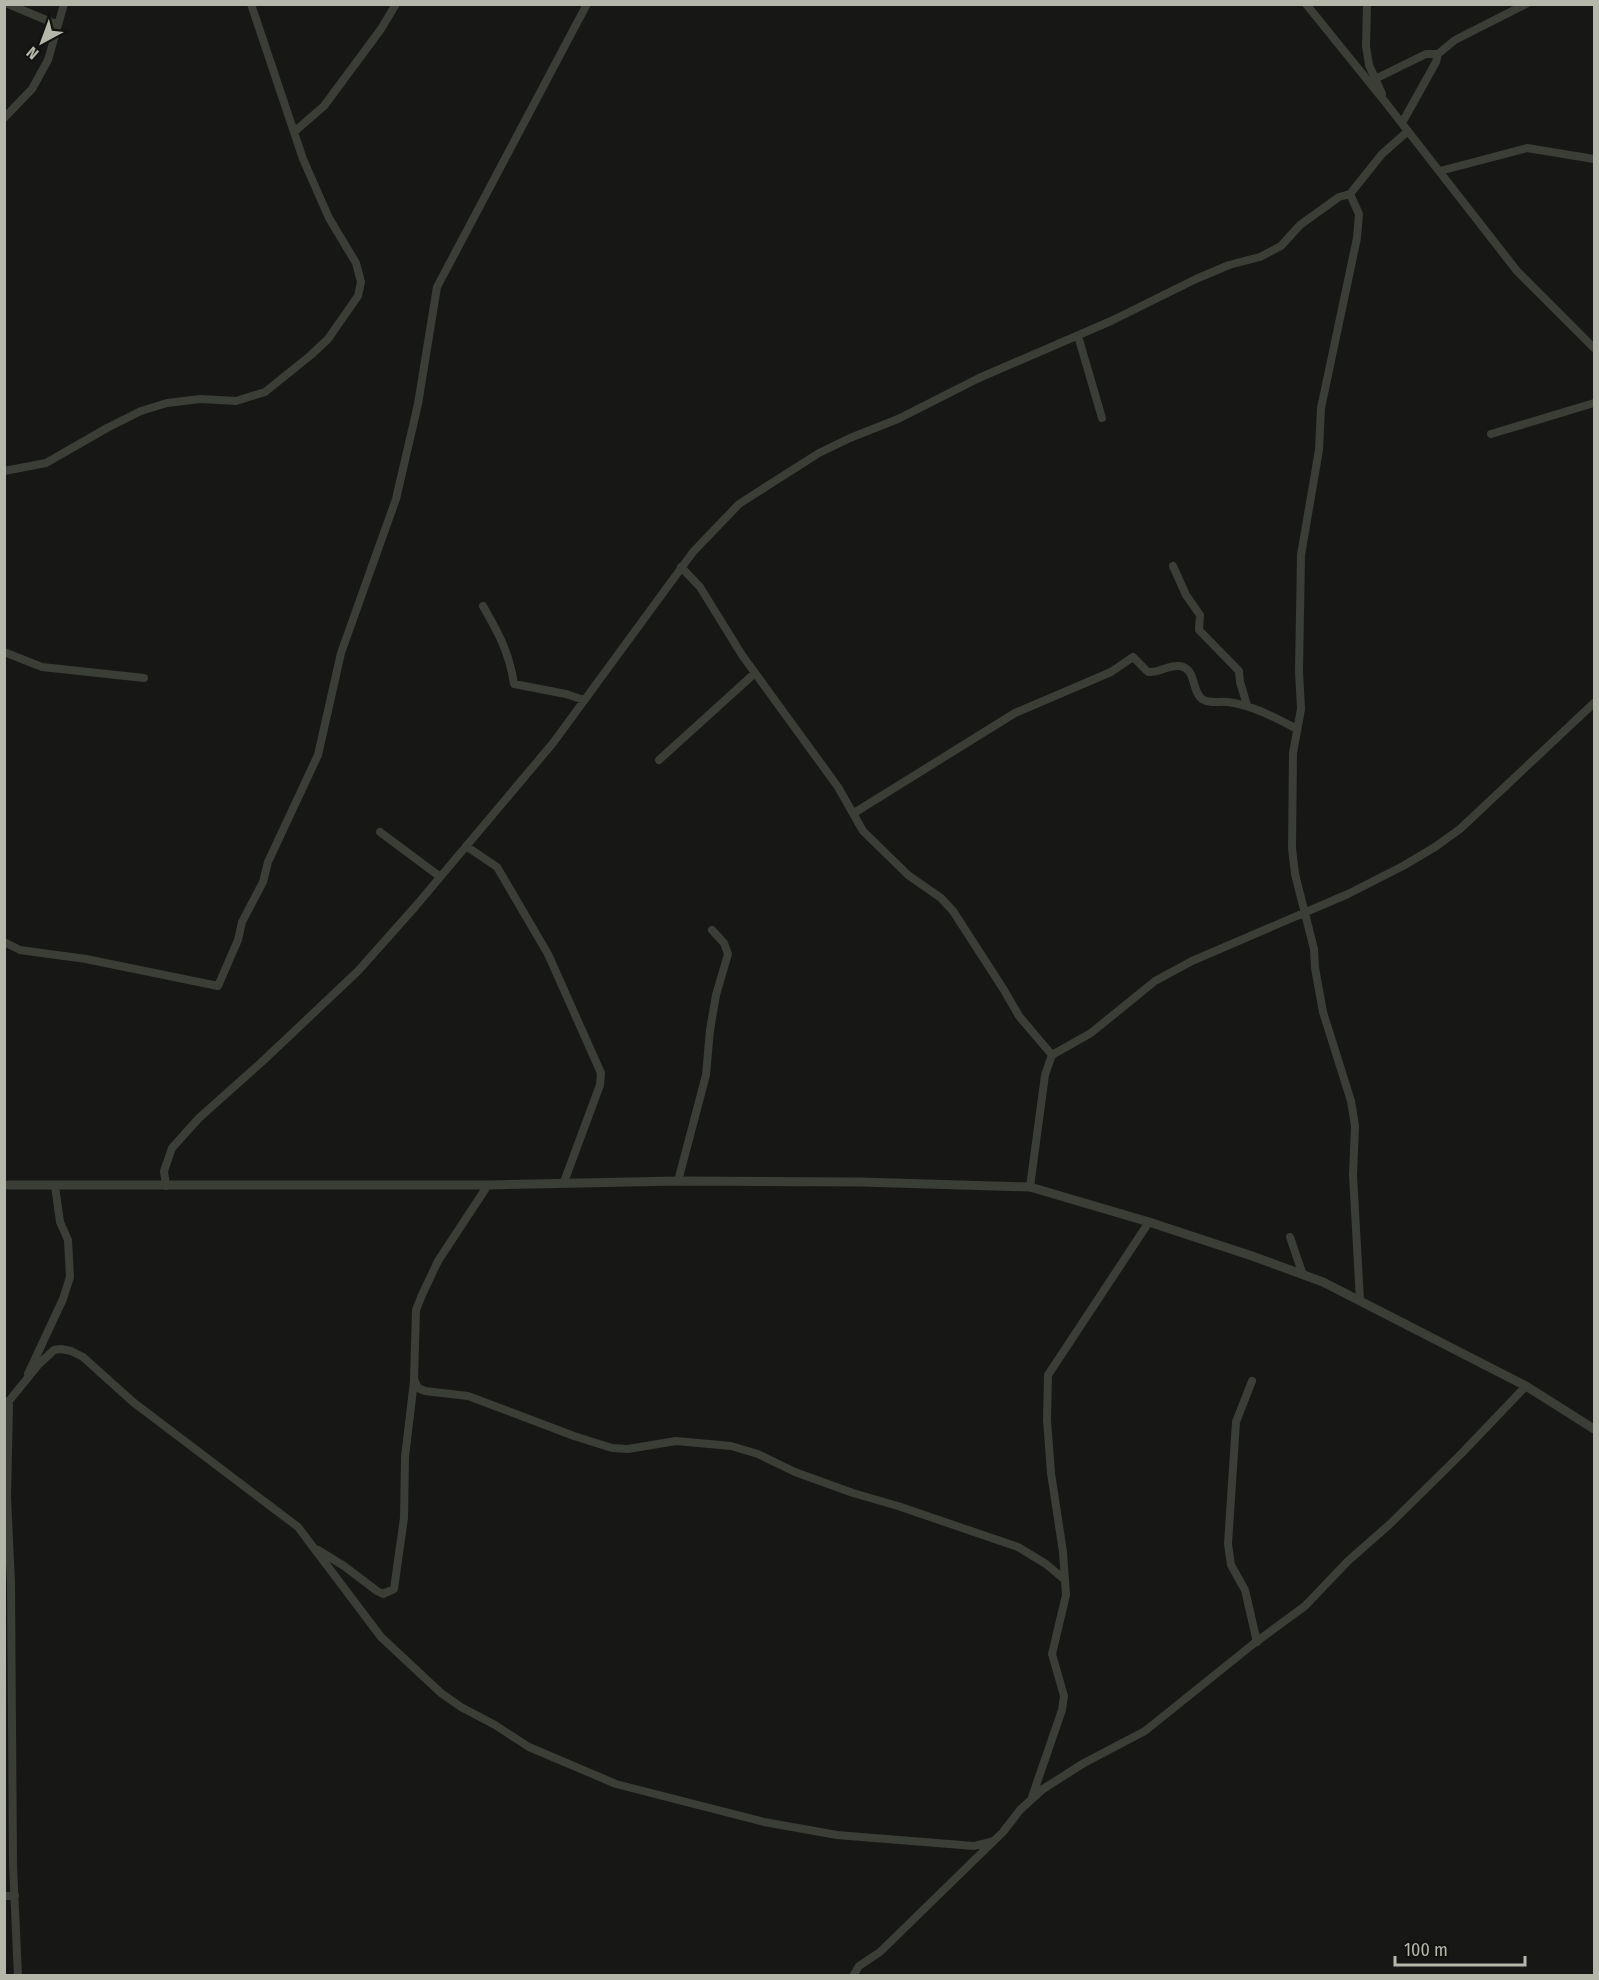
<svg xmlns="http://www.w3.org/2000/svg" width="1599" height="1980" font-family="'Fira Sans Condensed',sans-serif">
<rect width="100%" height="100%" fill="#171816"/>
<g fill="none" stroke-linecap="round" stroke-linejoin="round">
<path stroke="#3b3d37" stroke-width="8" d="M8,4L58,25
M1306,4L1386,103L1517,271L1594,348
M1367,4L1366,46L1369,65L1382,94
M1373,80L1426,54H1438
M4,118L32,89L48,60L64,4
M1402,123L1436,62L1438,54L1455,40L1526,4
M294,132L324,106L381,29L396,4
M1440,171L1527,148L1594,159
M1078,336L1102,418
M1491,434L1594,403
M4,471L46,463L107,428L141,411L167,403L200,399L236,401L265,392L311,355L328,339L358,296L361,282L356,263L329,218L303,159L251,4
M1173,566L1186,595L1200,615L1199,630L1239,671L1240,682L1247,705
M681,567L700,587L742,655L838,787L863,831L908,875L941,898L953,911L1004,990L1019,1016L1052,1055
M483,606C499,634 509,652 514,684L566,694L584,700
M4,652L42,667L144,678
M659,760L755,673
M854,813L1015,713L1111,672L1133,657L1148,672C1158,673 1169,665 1179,666C1197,668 1191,691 1202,699C1209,704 1220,701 1228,702C1254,706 1274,717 1297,729
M380,832L439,876
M466,846L497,867L548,954L601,1073L600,1085L564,1182
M4,942L20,950L86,959L218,986L238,940L242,922L263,882L268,862L318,755L341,653L396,499L418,404L437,287L587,4
M678,1181L706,1075L710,1030L716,995L728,954L724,943L712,930
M488,1185L438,1261L422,1295L416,1310L414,1379L418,1388L425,1391L468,1396L574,1436L612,1448L628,1449L676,1441L731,1446L758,1454L795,1472L853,1493L898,1506L1018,1547L1046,1564L1065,1580
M166,1186L164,1171L172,1148L199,1118L265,1059L358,971L415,907L553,743L693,552L739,504L819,453L850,438L898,419L979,378L1111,321L1196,279L1229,265L1260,257L1281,246L1300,225L1339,197L1350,194
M1030,1187L1045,1075L1052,1055L1091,1033L1155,981L1192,961L1348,894L1403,866L1435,847L1460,829L1594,703
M1290,1237L1303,1275
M1360,1300L1353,1175L1355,1126L1351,1101L1323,1012L1315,968L1314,949L1295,874L1292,848L1293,753L1301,709L1299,672L1301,555L1319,450L1321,408L1357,238L1359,214L1350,194L1382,154L1408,131
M28,1374L63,1299L70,1277L68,1240L60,1222L55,1186
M1252,1381L1236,1422L1228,1544L1231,1565L1245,1590L1257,1642
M9,1405L7,1497L11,1584L13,1865L18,1976
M4,1407L39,1364L54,1350L61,1349L71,1351L83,1357L133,1402L298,1527L381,1637L441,1693L461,1707L495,1725L529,1747L616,1784L764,1822L837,1835L974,1846L993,1841
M318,1550L344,1566L377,1591L383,1594L394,1589L404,1518L405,1457L414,1381
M1032,1797L1062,1710L1064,1696L1052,1654L1066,1595L1063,1552L1051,1473L1047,1420L1048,1375L1149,1222
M4,1896H15
M853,1976L859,1966L880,1952L1003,1832L1020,1810L1043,1789L1084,1763L1145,1731L1252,1645L1305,1606L1348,1561L1390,1524L1462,1453L1526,1386"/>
<path stroke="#3b3d37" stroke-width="9" d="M4,1185H488L678,1181L861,1182L1030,1187L1149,1222L1252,1256L1323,1282L1526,1386L1594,1429"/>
</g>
<rect width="1599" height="1980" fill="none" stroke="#b4b7a9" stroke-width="12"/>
<g transform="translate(42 42) rotate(221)" stroke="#121311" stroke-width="4.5" paint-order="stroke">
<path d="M0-4.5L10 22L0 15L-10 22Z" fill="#b4b7a9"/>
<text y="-9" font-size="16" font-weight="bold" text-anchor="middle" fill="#b4b7a9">N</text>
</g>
<path d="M1395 1956v9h130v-9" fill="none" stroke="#b4b7a9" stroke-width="3"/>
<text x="1404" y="1956" font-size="18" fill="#b4b7a9" stroke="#121311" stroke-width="4.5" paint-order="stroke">100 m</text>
</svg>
